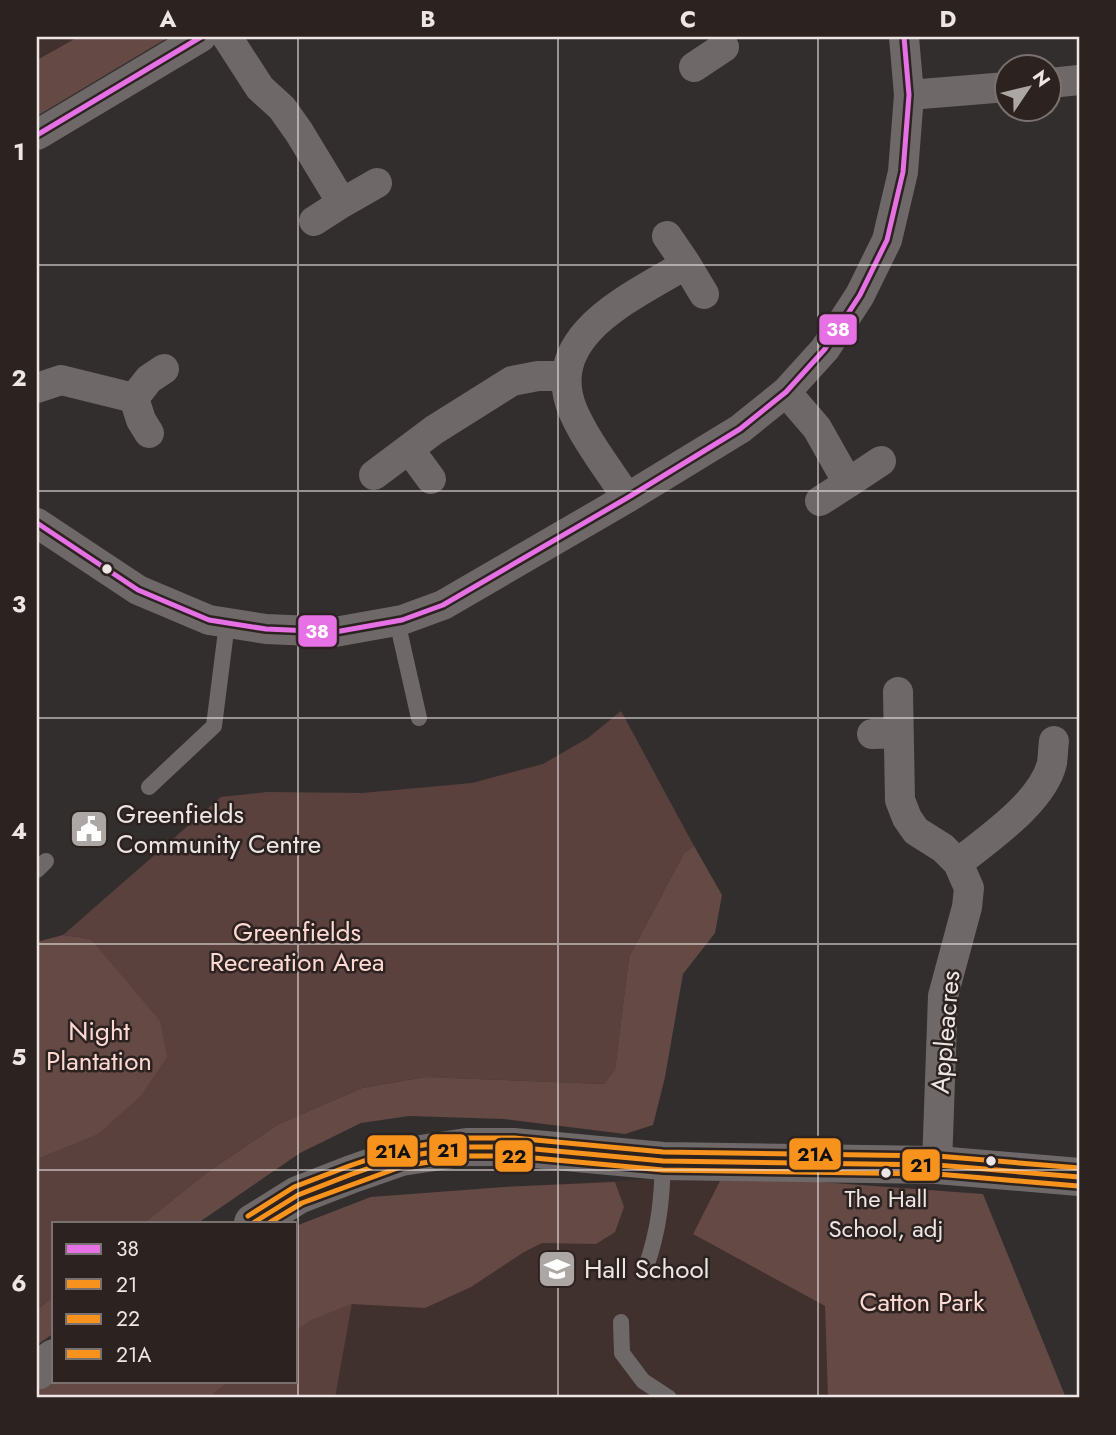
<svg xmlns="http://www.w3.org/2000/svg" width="1116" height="1435" font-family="Jost,sans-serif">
<rect width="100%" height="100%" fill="#332e2e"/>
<path fill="#40312f" d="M37,37H78L37,60Z
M723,1175L693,1234L825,1306L828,1398H335L351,1304L504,1187Z"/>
<path fill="#5a413e" d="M621,711L694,846L684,853L629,957L615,1071L604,1084L425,1077L362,1088L277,1125L205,1174L144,1223H54V1296L37,1310V1159L98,1133L140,1097L159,1021L91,939L63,935L221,797L267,792L362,793L472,783L543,764L588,738Z
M371,1197L335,1398H37V1392L54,1381H296V1226Z"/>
<path fill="#654945" d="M78,37H169L37,116V60Z
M694,846L722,895L715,933L683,974L665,1077L653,1125L625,1134L504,1119L409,1116L361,1123L300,1153L198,1223H144L205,1174L277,1125L362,1088L425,1077L604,1084L615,1070L629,957L684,853Z
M63,935L91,939L160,1021L167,1057L140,1097L98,1134L37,1159V942Z
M723,1175L983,1194L1066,1398H828L825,1306L693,1234Z
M615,1182L624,1207L615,1232L596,1244L542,1243L524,1252L471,1287L425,1308L351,1304L311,1320L296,1330V1226L371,1197L504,1187Z
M54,1296V1333L37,1345V1310Z
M54,1381H228L208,1398H37V1392Z"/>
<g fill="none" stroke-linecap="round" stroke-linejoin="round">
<path stroke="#6e6968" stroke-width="16" d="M397,621L419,718
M149,787L214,726L227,623
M37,870L46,861
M646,1267C659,1230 662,1199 663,1161
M621,1322L622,1353L643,1381L669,1398"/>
<path stroke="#6e6968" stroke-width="30" d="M227,37L260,88L282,108L299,132L342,203L377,183
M694,67L724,47
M1050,83L1079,80
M909,95L1007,87
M37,135L201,37
M314,221L342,203
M667,236L686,264
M37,388L61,380L134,398L149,379L164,369
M786,392L817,428L848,483L820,501
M134,398L141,420L149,433
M409,449L431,479
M374,475L434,430L512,381L538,376H566
M848,483L881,461
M627,498C609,470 586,441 573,411C541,334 635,296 686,264L704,294
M37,523L138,590L209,620L266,629L335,632L402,620L443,605L627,498L740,429L786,392L825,349L860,295L887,240L903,172L909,95L904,37
M898,692L900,800L907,818L916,831L943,848L958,863L969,888L967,907L943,996L937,1165
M872,734L898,733
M958,863C988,839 1043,802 1052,763C1053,756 1053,748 1054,741"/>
<path stroke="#6e6968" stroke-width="38" d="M253,1223L298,1195L352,1174L401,1157L467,1147H513L663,1161L937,1165L1079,1177
M37,1371L54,1358"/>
<g stroke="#2c2321" stroke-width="10">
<path id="bus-1" d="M37,135L201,37
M37,523L138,590L209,620L266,629L335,632L402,620L443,605L627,498L740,429L786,392L825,349L860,295L887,240L903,172L909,95L904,37"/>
</g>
<g stroke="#2c2321" stroke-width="10">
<path id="bus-2" d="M253,1223L298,1195L352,1174L401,1157L467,1147H513L663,1161L937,1165L1079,1177"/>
</g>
<g stroke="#2c2321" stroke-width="10">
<path id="bus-3" d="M269,1223L302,1203L403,1166L468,1156H513L663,1170L937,1174L1078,1186"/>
</g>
<g stroke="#2c2321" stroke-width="10">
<path id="bus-4" d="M248,1216L294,1187L349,1166L399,1149L466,1138H514L663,1152L937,1156L1079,1168"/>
</g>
<use href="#bus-1" stroke="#e671e5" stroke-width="5"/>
<use href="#bus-2" stroke="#f7931d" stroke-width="5"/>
<use href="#bus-3" stroke="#f7931d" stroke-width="5"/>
<use href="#bus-4" stroke="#f7931d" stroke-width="5"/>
</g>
<path fill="none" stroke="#ede6e5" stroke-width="2" stroke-opacity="0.55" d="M298,37V1398M558,37V1398M818,37V1398M37,265H1079M37,491H1079M37,718H1079M37,944H1079M37,1170H1079"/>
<defs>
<g id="civic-square" transform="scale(2.0125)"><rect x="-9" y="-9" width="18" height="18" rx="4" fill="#aca6a5" stroke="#2c2321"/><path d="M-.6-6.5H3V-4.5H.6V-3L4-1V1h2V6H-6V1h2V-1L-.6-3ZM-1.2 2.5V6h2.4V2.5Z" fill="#fff"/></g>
<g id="school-square" transform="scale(2.0125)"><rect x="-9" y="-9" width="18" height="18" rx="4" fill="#aca6a5" stroke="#2c2321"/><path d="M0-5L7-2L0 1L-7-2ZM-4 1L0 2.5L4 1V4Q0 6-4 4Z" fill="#fff"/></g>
</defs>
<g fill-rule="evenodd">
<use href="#civic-square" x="89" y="829"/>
<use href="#school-square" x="557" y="1269"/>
</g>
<g fill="#ede6e5" stroke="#2c2321" stroke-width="2.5">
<circle cx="107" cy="569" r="6"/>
<circle cx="991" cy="1161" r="6"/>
<circle cx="886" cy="1173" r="6"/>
</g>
<g text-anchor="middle" stroke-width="5" stroke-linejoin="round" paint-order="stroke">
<g font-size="24" fill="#ede6e5" stroke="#2c2321">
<text x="886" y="1207">The Hall<tspan x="886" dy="30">School, adj</tspan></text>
</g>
<g font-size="26" fill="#ede6e5" stroke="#2c2321" text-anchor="start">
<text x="116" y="823">Greenfields<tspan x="116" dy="30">Community Centre</tspan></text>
<text x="584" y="1278">Hall School</text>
</g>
<g font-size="26" fill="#ffd8d2" stroke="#2c2321">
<text x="297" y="941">Greenfields<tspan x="297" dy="30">Recreation Area</tspan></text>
<text x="99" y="1040">Night<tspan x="99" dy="30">Plantation</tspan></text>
<text x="922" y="1311">Catton Park</text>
</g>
<g font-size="26" fill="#ede6e5" stroke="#2c2321">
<text transform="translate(945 1032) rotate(-85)" y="9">Appleacres</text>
</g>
</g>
<g stroke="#2c2321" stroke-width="2.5">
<rect x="818" y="313" width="40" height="33" rx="7" fill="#e671e5"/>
<rect x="297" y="614" width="41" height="34" rx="7" fill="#e671e5"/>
<rect x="428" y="1133" width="40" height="34" rx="7" fill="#f7931d"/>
<rect x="366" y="1134" width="53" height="34" rx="7" fill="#f7931d"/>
<rect x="788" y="1137" width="54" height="34" rx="7" fill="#f7931d"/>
<rect x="494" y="1139" width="40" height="34" rx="7" fill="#f7931d"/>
<rect x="901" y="1148" width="40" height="34" rx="7" fill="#f7931d"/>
</g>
<g font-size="19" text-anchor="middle" font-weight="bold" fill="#fff">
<text x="838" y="336">38</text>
<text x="317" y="638">38</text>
</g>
<g font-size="19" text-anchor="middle" font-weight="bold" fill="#111">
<text x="448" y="1157">21</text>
<text x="393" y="1158">21A</text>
<text x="815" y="1161">21A</text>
<text x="514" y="1163">22</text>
<text x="921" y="1172">21</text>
</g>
<rect width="1116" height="1435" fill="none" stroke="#2c2321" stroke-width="77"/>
<rect x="52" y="1222" width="245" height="161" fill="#2c2321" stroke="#79716f" stroke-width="2"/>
<rect x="66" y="1244" width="35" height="10" fill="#e671e5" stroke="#79716f" stroke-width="2"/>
<text x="116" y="1256" font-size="21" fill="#ede6e5">38</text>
<rect x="66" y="1279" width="35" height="10" fill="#f7931d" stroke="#79716f" stroke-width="2"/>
<text x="116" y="1292" font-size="21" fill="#ede6e5">21</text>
<rect x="66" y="1314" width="35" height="10" fill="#f7931d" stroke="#79716f" stroke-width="2"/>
<text x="116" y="1326" font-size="21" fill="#ede6e5">22</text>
<rect x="66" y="1349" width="35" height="10" fill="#f7931d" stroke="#79716f" stroke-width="2"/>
<text x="116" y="1362" font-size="21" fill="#ede6e5">21A</text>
<g transform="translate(1028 88) rotate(55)"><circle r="33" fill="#2c2321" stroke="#79716f" stroke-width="2"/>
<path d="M0-5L12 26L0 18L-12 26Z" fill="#aca6a5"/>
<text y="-10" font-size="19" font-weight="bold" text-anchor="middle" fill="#ede6e5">N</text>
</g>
<rect x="38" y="38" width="1040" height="1358" fill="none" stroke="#ede6e5" stroke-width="2.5"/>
<g font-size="23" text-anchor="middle" font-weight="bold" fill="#ede6e5">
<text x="168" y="27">A</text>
<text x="428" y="27">B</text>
<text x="688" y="27">C</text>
<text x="948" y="27">D</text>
<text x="19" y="160">1</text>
<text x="19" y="386">2</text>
<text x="19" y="612">3</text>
<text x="19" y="839">4</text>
<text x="19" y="1065">5</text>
<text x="19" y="1291">6</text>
</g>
</svg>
